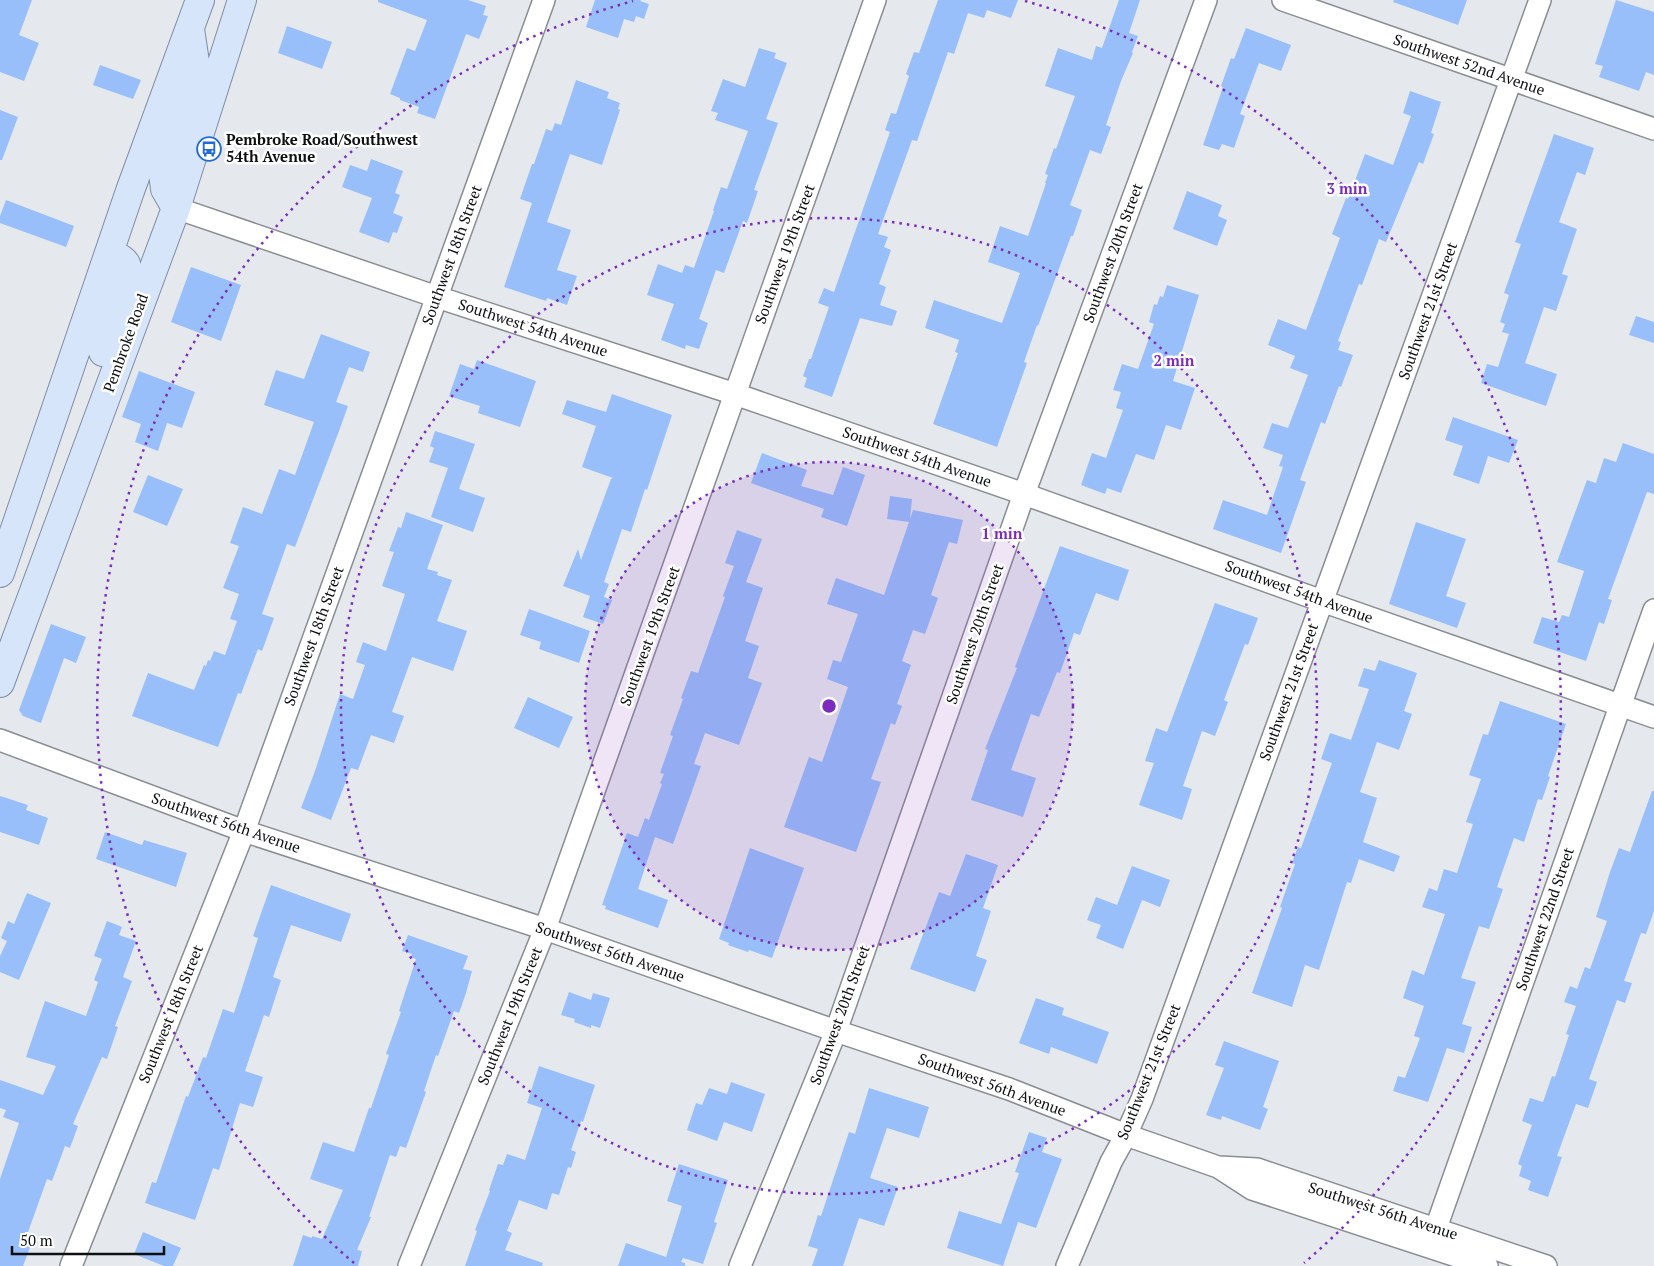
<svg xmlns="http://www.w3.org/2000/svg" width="1654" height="1266" font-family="'PT Serif',serif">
<rect width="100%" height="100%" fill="#e5e9ee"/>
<path fill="#98bffa" d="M0,0H32L19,35L39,43L24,81L0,72Z
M378,0H468L486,6L483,15L488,16L479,39L466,34L435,119L417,113L419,107L400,100V98L390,94L407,48L415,51L427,20L378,2Z
M595,0H641L640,1L649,4L644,19L636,16L634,22L624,19L618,38L586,27Z
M938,0H1018L1011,18L987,10L984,18L968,13L954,54L948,52L917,141L912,140L878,234L888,237L884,247L891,250L879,284L886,287L880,305L897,311L892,326L860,318L832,397L804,387L807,378L803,376L809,359H811L829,307L818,303L824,288L834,292L890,132L885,130L891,113L896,114L909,76L906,74L914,52L919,53Z
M1119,0H1140L1129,33L1138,36L1132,52L1133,53L1121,81L1106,125L1111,127L1101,154L1090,150L1070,205L1082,210L1073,236H1071L1038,326L1037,325L1024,362L1027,363L997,447L933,424L958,353L955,352L959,340L925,328L934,300L1002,323L1020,273L988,262L1000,226L1028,236L1046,183H1045L1048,175L1045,174L1054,148L1056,149L1075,96L1045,86L1058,48L1092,60L1096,46L1102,48Z
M1394,0H1467L1458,25L1393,2Z
M1616,0L1654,12V75L1646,72L1639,91L1599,77L1603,66L1595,64Z
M287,26L332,42L322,69L278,53Z
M1246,28L1291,45L1281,71L1259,63L1240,114L1245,116L1234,148L1222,144L1219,150L1203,145L1223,87L1221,86L1231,58L1234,59Z
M759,48L776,53L774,58L787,63L766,119L778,123L754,190L758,191L747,223L743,221L724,273L716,270L699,319L708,323L699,349L686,345L685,349L661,340L674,304L647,295L658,264L682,273L685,265L694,268L714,211L713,210L721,187L727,189L748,131L715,120L718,113L711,111L723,79L745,87Z
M100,65L141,80L133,99L93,85Z
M576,80L609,92L607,98L620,103L618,109L620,110L602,165L570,154L547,222L571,230L557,270L577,276L567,305L547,298L546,301L504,287L532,203L520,199L532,164H534L546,129L552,131L555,123L561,125Z
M1410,91L1441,102L1431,133L1434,134L1423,164L1419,162L1386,242L1379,239L1362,285L1359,284L1338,341L1341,342L1338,350L1353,355L1341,387L1339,386L1325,424L1321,422L1300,480L1306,482L1281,553L1213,529L1223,500L1267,515L1283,467L1279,466L1283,455L1263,448L1272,423L1288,428L1308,375L1290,368L1295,356L1268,345L1278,319L1306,330L1340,238L1332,234L1346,198L1348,199L1365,154L1393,165L1411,116L1403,113Z
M0,110L18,117L2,160H0Z
M1554,134L1594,148L1585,175L1577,172L1559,222L1577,229L1562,274L1568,276L1556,311L1544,307L1525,363L1557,374L1546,406L1481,383L1487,364L1498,367L1509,334L1502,332L1505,324L1500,322L1509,295L1504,293L1521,244L1515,242Z
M371,159L403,171L395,193L400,195L393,213L403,217L397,233L393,232L389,243L359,232L372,198L342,187L350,165L367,171Z
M1187,191L1222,205L1218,216L1227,220L1217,246L1173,229Z
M6,200L74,226L66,247L0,223V216Z
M191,267L241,285L221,341L171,322Z
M1167,285L1199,295L1173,381L1195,388L1181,430L1166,425L1154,460L1136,454L1121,493L1107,488L1105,494L1081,485L1092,453L1106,458L1123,410L1116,408L1121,392L1113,390L1122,364L1138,369L1154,324L1149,322L1154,304L1157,305L1160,296L1163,297Z
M1636,316L1654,322V343L1629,335Z
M321,334L370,352L363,372L349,367L336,402L348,406L339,431L295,547L287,544L262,614L274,618L262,651L258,649L241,694L238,693L218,747L132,716L148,673L194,690L204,665L206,666L208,660L210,661L214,651L225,655L237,621L230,619L239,594L223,588L239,546L230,543L243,507L262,514L279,469L295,475L314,422L264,405L276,370L304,379Z
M477,360L536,381L520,427L478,413L480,406L449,396L460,364L474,369Z
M139,371L195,392L182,428L167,423L158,451L135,442L141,424L122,417Z
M612,394L672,415L647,490L645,489L631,532L622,529L604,582L609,584L604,597L612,600L603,624L583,617L590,596L563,586L578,549L581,560L611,479L613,478L582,467L596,426L562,414L567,400L606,412Z
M1453,417L1518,440L1509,463L1488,456L1479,484L1453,475L1463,446L1445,440Z
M435,431L475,444L459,489L485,498L473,532L431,517L448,468L429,462L434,448L430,446Z
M1623,443L1654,454V494L1647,492L1608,599L1612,600L1604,624L1599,622L1586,661L1533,643L1542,617L1559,622L1562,615L1569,617L1584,571L1557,562L1587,480L1596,483L1604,458L1616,462Z
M762,453L807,470L801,486L833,495L843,467L865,475L847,526L821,517L824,509L751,483Z
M148,475L183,489L167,526L133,512Z
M890,496L912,499L910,519L913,510L963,520L957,544L949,542L931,595L938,598L925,634L913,630L902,661L911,665L897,704L902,706L895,725L891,723L871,779L881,782L856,852L784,827L809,757L822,762L848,687L827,679L833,660L841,662L858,614L827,604L836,578L884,595L909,522L887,519Z
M406,512L443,525L427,569L438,572L437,575L452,580L437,621L467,631L453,671L412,657L392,712L404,716L394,743L371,735L358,770L351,768L331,820L301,808L315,771L340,694L353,699L365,665L356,662L363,642L386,651L405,594L382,586L394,552L389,551L398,527L401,528Z
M1416,522L1466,539L1446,596L1466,603L1457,628L1389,604Z
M737,530L762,539L746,582L763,588L745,641L759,646L748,678L762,683L739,745L705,733L694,764L701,766L673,844L655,837L638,889L668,900L658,928L605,909L606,906L602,905L627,833L638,837L645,818L649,820L662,784L660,783L664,774L660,773L673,736L670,735L683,699L681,698L691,671L698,673L725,597L723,596L734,566L725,563Z
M1060,546L1129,570L1118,601L1096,593L1080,635L1074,633L1060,673L1057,672L1039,717L1031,714L1011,770L1036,778L1023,817L971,800L988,750L985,749L1017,668L1015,667Z
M1215,603L1258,618L1248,645L1245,644L1224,700L1228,702L1215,736L1202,731L1183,786L1192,789L1182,820L1139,805L1154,763L1145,761L1156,728L1167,732Z
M529,609L590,631L579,663L539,649L541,642L520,635Z
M51,624L86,637L76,663L64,658L41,723L23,716L19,710Z
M1379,660L1417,673L1404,711L1412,714L1399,750L1377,742L1360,792L1377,798L1363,842L1400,856L1394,872L1359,859L1351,883L1347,882L1319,970L1305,965L1292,1007L1252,993L1282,908L1280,907L1295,864L1292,863L1298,847L1301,848L1332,763L1321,759L1330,733L1351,740L1369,689L1358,686L1364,668L1375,671Z
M528,697L573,717L559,748L514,728Z
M1500,701L1566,724L1548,776L1550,777L1542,800L1538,799L1524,842L1514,838L1497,887L1503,889L1489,929L1479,926L1461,978L1476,982L1462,1024L1472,1027L1464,1053L1447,1048L1428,1102L1393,1091L1398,1076L1405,1078L1420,1038L1414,1036L1424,1006L1403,998L1412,970L1424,975L1445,914L1422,907L1429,888L1437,891L1444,869L1457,873L1473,824L1466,822L1481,779L1469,775L1483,734L1488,735Z
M1652,791H1654V911L1646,934L1641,933L1624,981L1632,983L1625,1003L1617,1000L1589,1079L1597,1082L1588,1108L1576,1104L1557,1156L1562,1157L1548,1197L1528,1190L1531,1181L1519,1176L1522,1166L1518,1164L1532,1125L1522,1121L1530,1098L1543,1102L1552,1076L1555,1077L1569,1035L1566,1034L1576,1006L1564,1002L1570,986L1577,989L1585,967L1590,969L1607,921L1596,917L1610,872L1619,848L1630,852Z
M0,796L28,805L26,810L48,818L39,845L0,832Z
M105,832L142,845L144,840L187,853L176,887L96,859Z
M750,848L804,868L772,958L749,950L748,952L728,945L729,943L719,939Z
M966,854L998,865L983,908L991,911L976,956L987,960L975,992L910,969L939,892L950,896Z
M1132,866L1170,880L1160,907L1142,900L1123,949L1096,938L1101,925L1087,920L1096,897L1117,905Z
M271,885L351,914L341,942L291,925L273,977L281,980L269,1017L264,1015L245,1071L263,1077L253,1107L240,1103L219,1170L213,1168L195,1220L145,1203L152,1182L156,1183L186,1096L188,1097L203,1057L206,1058L223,1009L234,1013L258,938L253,936Z
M27,893L51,903L19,980L0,972V956L7,941L1,938L8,921L14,924Z
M107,921L122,927L119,935L136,941L123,977L132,981L115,1026L118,1027L107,1059L102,1057L73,1124L78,1126L70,1148L65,1146L52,1181L47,1179L27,1235L34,1237L23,1266H0V1179L19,1123L3,1117L6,1110L0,1108V1080L43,1095L56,1066L26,1057L45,1001L86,1016L98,982L94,980L102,959L94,956Z
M408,935L468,956L463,969L472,971L466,993L459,1013L454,1011L438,1056L436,1055L424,1091L426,1092L406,1148L400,1146L396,1157L390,1155L369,1217H371L357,1250L362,1251L358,1266H293L303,1235L312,1238V1236L322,1239L343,1190L310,1179L323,1142L354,1152L369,1108H371L389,1055L386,1054L401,1012L399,1011L416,959L411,957L412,954L402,951Z
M569,992L591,1000L593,993L610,998L600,1028L591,1025V1028L574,1022L575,1019L561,1015Z
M1036,998L1064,1008L1062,1015L1109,1032L1097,1064L1051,1047L1049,1054L1019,1043Z
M1224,1041L1279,1061L1263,1107L1268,1109L1260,1130L1222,1116L1221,1120L1206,1115L1224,1068L1215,1065Z
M539,1066L595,1085L583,1122L581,1121L571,1150L576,1152L571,1168L568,1167L559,1195L552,1193L547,1210L519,1200L507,1231L512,1233L505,1250L543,1263L542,1266H465L477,1231L475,1230L490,1191L489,1190L498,1164L503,1165L507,1154L525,1160L542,1108L527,1103Z
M731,1082L765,1094L752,1132L724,1122L717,1141L687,1130L696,1103L702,1105L709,1088L727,1094Z
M869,1088L929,1107L919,1138L887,1128L870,1178L898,1187L884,1226L859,1218L843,1266H812L818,1249L808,1246L811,1237L818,1215L821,1216L849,1132L855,1134Z
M1029,1132L1047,1138L1042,1152L1062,1159L1036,1228L1018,1222L1003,1266L947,1248L959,1211L1001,1224L1019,1173L1015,1172Z
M679,1164L728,1180L714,1222L717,1223L703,1264L683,1258L681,1262L685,1263V1266H618L626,1243L666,1257L682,1206L667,1201Z
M143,1232L181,1248L173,1266H164L134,1254Z"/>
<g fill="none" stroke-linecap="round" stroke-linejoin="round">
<g stroke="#898d92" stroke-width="24">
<path id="minor" d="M1283,0L1654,129
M176,208L437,297L735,394L1024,494L1322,601L1654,717
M0,740L244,831L545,929L836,1031L1009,1089L1126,1135L1218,1167L1252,1189L1487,1266
M1219,1167L1257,1169L1546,1266
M1436,1228L1654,610
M71,1266L244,831L544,0
M409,1266L545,929L875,0
M740,1266L836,1031L1024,494L1206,0
M1067,1266L1111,1162L1126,1135L1142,1099L1540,0"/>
</g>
<g stroke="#7e8ea6" stroke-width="30">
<path id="major" d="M176,208L165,189L163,172L167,153L196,69L190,29
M103,352C109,335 133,278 126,264C123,258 115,256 109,253
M0,573L130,191L200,0
M0,683L176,208L242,0"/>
</g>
<use href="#minor" stroke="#fff" stroke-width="21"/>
<use href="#major" stroke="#d6e5fa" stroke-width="28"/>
</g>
<circle cx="829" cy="706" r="244" fill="#7b2cbf" fill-opacity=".12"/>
<g fill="none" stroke="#7b2cbf" stroke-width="2.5" stroke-dasharray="2.5 5">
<circle cx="829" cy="706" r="244"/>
<circle cx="829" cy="706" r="488"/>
<path d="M354 1263A732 732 0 0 1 633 1M1025 1A732 732 0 0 1 1304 1263"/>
</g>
<defs>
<g id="bus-ring" transform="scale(1.25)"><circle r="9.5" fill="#fff" stroke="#226bd6" stroke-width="1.5"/><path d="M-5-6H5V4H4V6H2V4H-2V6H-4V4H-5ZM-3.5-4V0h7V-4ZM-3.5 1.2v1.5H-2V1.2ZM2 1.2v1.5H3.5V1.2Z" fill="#226bd6"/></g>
</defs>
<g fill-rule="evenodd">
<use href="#bus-ring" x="209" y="149"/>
</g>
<g text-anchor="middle" stroke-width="5" stroke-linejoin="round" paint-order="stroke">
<g font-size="15" fill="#0d0f11" stroke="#fff">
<text transform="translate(1469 65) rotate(19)" y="5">Southwest 52nd Avenue</text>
<text transform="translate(1113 253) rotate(-70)" y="5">Southwest 20th Street</text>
<text transform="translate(785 254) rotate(-70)" y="5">Southwest 19th Street</text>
<text transform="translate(452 255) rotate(-70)" y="5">Southwest 18th Street</text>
<text transform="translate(1428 311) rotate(-70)" y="5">Southwest 21st Street</text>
<text transform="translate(533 328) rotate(18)" y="5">Southwest 54th Avenue</text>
<text transform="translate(126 343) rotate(-70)" y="5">Pembroke Road</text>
<text transform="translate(917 457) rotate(19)" y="5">Southwest 54th Avenue</text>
<text transform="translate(1299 592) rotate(20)" y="5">Southwest 54th Avenue</text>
<text transform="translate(975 634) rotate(-71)" y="5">Southwest 20th Street</text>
<text transform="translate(314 636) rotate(-70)" y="5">Southwest 18th Street</text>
<text transform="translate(650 636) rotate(-70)" y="5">Southwest 19th Street</text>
<text transform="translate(1289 692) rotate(-70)" y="5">Southwest 21st Street</text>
<text transform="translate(226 823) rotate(19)" y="5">Southwest 56th Avenue</text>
<text transform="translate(1545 919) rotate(-71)" y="5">Southwest 22nd Street</text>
<text transform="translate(610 952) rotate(19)" y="5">Southwest 56th Avenue</text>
<text transform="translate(171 1014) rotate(-68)" y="5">Southwest 18th Street</text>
<text transform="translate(840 1015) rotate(-70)" y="5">Southwest 20th Street</text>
<text transform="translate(510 1016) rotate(-68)" y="5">Southwest 19th Street</text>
<text transform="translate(1149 1072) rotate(-68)" y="5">Southwest 21st Street</text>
<text transform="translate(992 1085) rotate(20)" y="5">Southwest 56th Avenue</text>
<text transform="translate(1383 1211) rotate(18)" y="5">Southwest 56th Avenue</text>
</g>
<g font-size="15" font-weight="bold" fill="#0d0f11" stroke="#fff" text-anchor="start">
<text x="226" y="145">Pembroke Road/Southwest<tspan x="226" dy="17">54th Avenue</tspan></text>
</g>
</g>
<circle cx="829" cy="706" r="8" fill="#7b2cbf" stroke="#fff" stroke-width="2.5"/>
<g font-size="15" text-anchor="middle" font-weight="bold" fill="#7b2cbf" stroke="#fff" stroke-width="5" stroke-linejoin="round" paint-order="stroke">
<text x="1347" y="194">3 min</text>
<text x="1174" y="366">2 min</text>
<text x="1002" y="539">1 min</text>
</g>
<path d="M12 1246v8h152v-8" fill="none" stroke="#0d0f11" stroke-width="2.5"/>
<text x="20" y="1246" font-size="15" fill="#0d0f11" stroke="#ffffff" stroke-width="4" paint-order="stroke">50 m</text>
</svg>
